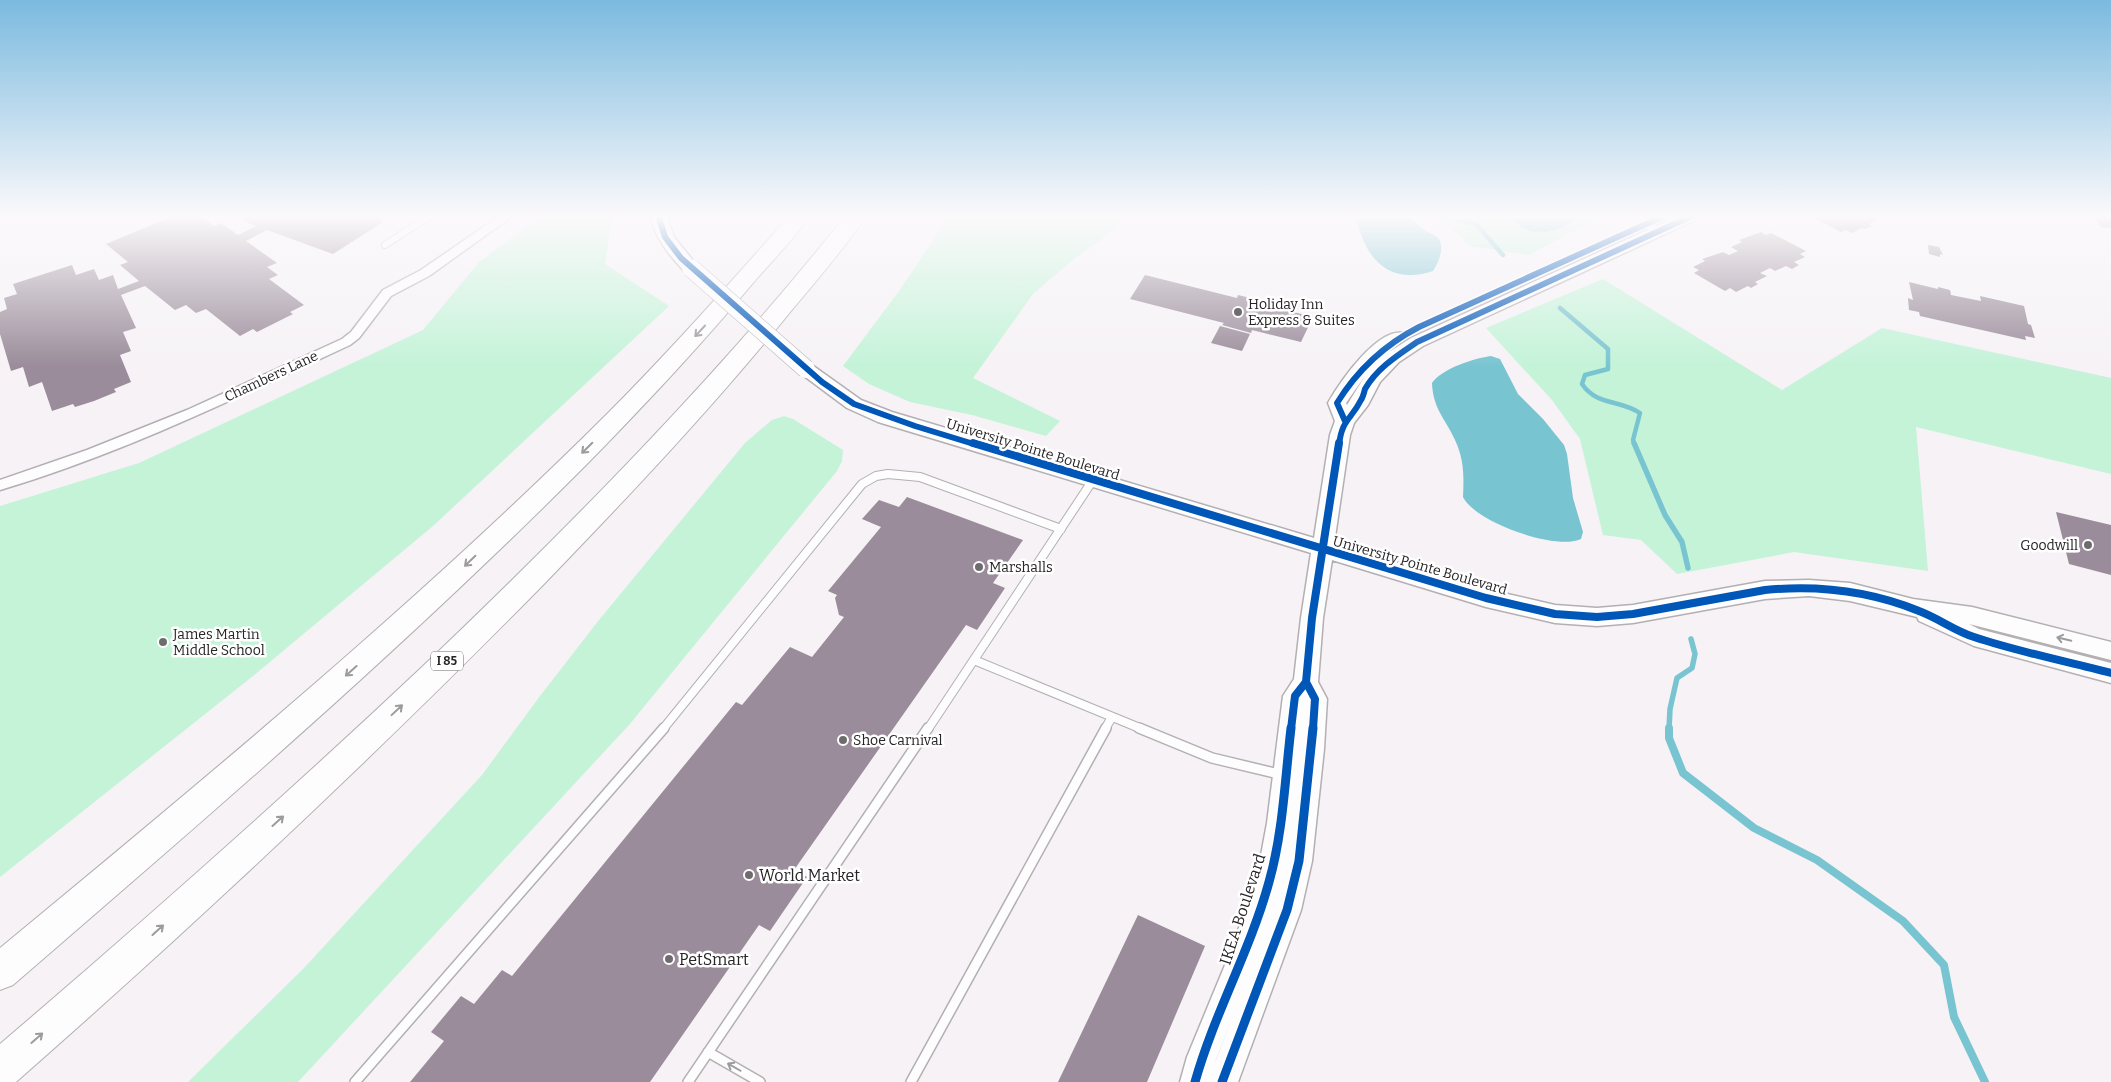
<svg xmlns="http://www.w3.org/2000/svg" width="2111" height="1082" font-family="Bitter,serif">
<rect width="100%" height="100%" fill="#f6f2f6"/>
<path fill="#c4f3d8" d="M543,215H613L605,264L669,306L433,526L253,676L0,877V506L139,463L423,330L479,262Z
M950,215H1125L1113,231L1075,258L1033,294L973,378L1060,421L1046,436L972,415L910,402L869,384L843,366L899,291Z
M1437,215H1603L1529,255L1470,246Z
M1603,279L1782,390L1882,328L2111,378V474L1916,427L1928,571L1794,552L1677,574L1641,540L1603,535L1580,439L1552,400L1486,328Z
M784,416L793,419L843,450L842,461L837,471L629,725L298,1082H188L304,968L482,775L540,696L599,620L745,443L772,420Z"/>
<path fill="#79c4d1" d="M1352,215H1408C1413,220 1418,226 1423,229C1427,232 1433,234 1437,237C1446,245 1439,262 1433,271C1404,281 1379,273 1365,244C1360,234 1359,224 1352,215Z
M1507,215H1583C1567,227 1542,239 1523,228C1517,225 1512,219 1507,215Z
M1491,356L1500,359L1518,394L1543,419L1564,445L1567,454L1573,498L1583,532L1581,539C1556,551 1475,522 1463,497C1464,476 1464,459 1455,440C1445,418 1433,409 1432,383C1441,369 1475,358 1491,356Z"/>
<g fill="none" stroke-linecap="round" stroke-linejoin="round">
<path stroke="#79c4d1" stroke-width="4.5" d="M1452,215L1457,220L1476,224L1503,255
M1560,308L1608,349V369L1585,375L1582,384C1597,406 1619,399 1640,413L1633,440L1635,445"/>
<path stroke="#79c4d1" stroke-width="5.5" d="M1634,443L1665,515L1682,542L1688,568
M1669,729L1670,709L1677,678L1692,668L1695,654L1691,639"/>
<path stroke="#79c4d1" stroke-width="8" d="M1669,728V738L1683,773L1754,828L1817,860L1903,921L1944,965L1954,1017L1985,1082"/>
</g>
<path fill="#9a8c9a" d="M175,215H199L214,226L221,223L238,235L256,226L241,220L250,215H388L379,221L383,222L333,254L267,230L246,241L277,263L267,267L278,275L269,279L304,305L290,312L293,314L257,332L253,329L240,336L206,309L196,313L186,305L175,310L145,286L121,295L136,328L123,332L131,351L120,355L131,382L114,389L116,392L94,401L75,407L73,404L52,411L42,382L29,387L23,367L11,371L0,334V312L7,309L4,298L17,294L13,284L72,265L76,275L94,269L99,280L113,275L118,289L139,281L120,265L128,262L106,244Z
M1812,215H1871L1879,219L1869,224L1872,226L1865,229L1862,228L1852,233L1846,230L1841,232L1810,216Z
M2093,215H2111V228L2101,227Z
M1761,232L1766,235L1771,233L1806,251L1800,254L1805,257L1794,262L1799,265L1792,269L1786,266L1775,271L1770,268L1760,273L1767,276L1755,282L1758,284L1751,288L1748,286L1736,292L1730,288L1725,291L1694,273L1699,270L1693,267L1705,261L1702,259L1723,252L1729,255L1738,251L1731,247L1742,242L1739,240Z
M1928,245L1939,247L1943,255L1940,254V257L1929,254Z
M1145,275L1237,298L1238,295L1267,302L1266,305L1313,317L1301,342L1252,330L1251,333L1222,325L1224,323L1130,299Z
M1909,282L1938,289V287L1950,290L1951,295L1981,301L1980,296L2024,306L2028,324L2031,325L2035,338L2025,336L2026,340L1920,316L1919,312L1909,310L1908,298L1913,300Z
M1220,326L1250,334L1242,351L1211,343Z
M907,497L1023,540L993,583L1005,588L977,630L966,625L794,870L807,877L770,931L759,925L650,1082H410L444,1041L431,1032L461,996L474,1004L502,970L512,976L736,702L742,705L790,647L812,657L844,617L839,615L835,598L837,595L828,591L881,527L862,519L879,500L899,507Z
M2056,512L2111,525V575L2069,564Z
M1138,915L1205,946L1147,1082H1058Z"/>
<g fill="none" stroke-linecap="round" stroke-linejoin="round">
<g stroke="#b3afb2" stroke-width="8">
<path id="lane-far2" d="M385,245L431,215"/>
</g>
<g stroke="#b3afb2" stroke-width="10">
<path id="lane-far1" d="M974,660L1142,729
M663,729L862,484L876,476L888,474L920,477L1061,529
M928,729L1093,480
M1105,729L1112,717"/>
</g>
<g stroke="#b3afb2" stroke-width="12">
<path id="lane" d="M1139,728L1212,758L1283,775
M708,1052L760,1082
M355,1082L664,728
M688,1082L928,728
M911,1082L1106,728"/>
</g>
<g stroke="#b3afb2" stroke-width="3">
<path id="street" d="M501,215H514L429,276L391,296L359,338L350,345C236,398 121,454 0,490V480L87,450L187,410L342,339L351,332L383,290L421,270Z
M1646,221L1662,229L1664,231L1658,234L1642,226L1640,224L1642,222Z"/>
</g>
<g stroke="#b3afb2" stroke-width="3">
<path id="secondary" d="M650,215H666L674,237L699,268L697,272H685C669,255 655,238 650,215Z
M1680,215H1702L1700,218L1423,346L1399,362L1380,382L1368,405L1354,423L1350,435L1334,544L1486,589L1555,605L1597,608L1633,605L1765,581L1809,580L1850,583L1913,599L1972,607L2111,642V660L1969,624L1979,629L2111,663V683L1974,646L1919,621L1917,617L1850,601L1809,596L1765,599L1633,623L1597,626L1555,623L1486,607L1332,560L1323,618L1318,682L1327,699L1324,749L1312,861L1301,910L1238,1082H1180L1187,1057L1225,965L1256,882L1267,823L1283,696L1294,679L1301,618L1311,553L878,422L847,408L800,373L797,369L800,365L806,363L812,365L861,400L892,412L1314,538L1330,435L1335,421L1328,403C1340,382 1378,326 1405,333L1408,337L1389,352L1411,338ZM1365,376L1347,405L1346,403ZM1236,1008L1216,1060L1215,1062L1217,1057Z"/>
</g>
<g stroke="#b3afb2" stroke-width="2">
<path id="highway" d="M790,215H811C794,239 772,261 753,283C700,346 644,406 587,464C405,647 209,816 13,985L0,990V948C207,777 415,605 606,415C670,351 730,283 790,215Z
M846,215H867C844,249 817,280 791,311C714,406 630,495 545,583C375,756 198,922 16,1082H0V1044C143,922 285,796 422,667C572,524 717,377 846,215Z"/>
</g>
<path stroke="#d1d1d1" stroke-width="2.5" stroke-dasharray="1 3" stroke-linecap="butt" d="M1744,215L1775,231"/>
<use href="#lane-far2" stroke="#fefdfe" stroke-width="6"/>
<use href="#lane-far1" stroke="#fefdfe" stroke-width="8"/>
<use href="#lane" stroke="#fefdfe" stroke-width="9"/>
<use href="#street" fill="#fefdfe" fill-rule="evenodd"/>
<use href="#secondary" fill="#fefdfe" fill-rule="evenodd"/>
<use href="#highway" fill="#fefdfe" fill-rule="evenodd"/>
<g stroke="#b3afb2" stroke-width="19" stroke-linecap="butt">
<path id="secondary-bridge" d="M691,268L806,369"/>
</g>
<use href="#secondary-bridge" stroke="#fefdfe" stroke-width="18"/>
<g stroke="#fff" stroke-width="9">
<path id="cycleway-far2" d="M658,215L665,237L681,258L822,382L854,404L915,426L977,445
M1345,421L1337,403C1358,369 1384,345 1419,327L1666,215
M1339,445C1342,419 1351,420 1361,400C1363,397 1364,393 1365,389C1377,368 1398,355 1417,342L1694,215"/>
</g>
<g stroke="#fff" stroke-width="11">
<path id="cycleway-far1" d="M973,443L1486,598L1555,614L1597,617L1633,614L1765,590C1817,585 1870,591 1919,611C1938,618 1955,631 1974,637C2019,652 2065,661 2111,673
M1291,729L1295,696L1306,682
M1313,729L1315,699L1306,682L1312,618L1339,443"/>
</g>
<g stroke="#fff" stroke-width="12">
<path id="cycleway" d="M1195,1082C1214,1014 1250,951 1269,882C1283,833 1285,779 1291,728
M1222,1082L1287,910L1299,861L1313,728"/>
</g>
<use href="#cycleway-far2" stroke="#0057b8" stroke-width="6"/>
<use href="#cycleway-far1" stroke="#0057b8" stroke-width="8"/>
<use href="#cycleway" stroke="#0057b8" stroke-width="9"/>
</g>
<defs><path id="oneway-shaft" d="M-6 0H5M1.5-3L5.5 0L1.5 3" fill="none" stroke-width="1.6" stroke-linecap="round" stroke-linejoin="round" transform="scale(1.25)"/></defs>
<g stroke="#9d9b9d">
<use href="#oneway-shaft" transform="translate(700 331) rotate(133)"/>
<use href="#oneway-shaft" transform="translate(587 448) rotate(135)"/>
<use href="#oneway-shaft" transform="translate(470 561) rotate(136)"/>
<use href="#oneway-shaft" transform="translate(2064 639) rotate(-166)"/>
<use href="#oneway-shaft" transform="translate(351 671) rotate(138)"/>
<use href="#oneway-shaft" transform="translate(397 710) rotate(-43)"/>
<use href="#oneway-shaft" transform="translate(278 821) rotate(-42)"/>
<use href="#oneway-shaft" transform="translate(158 930) rotate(-42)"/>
<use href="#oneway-shaft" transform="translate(37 1038) rotate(-41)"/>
<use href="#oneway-shaft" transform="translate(734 1067) rotate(-150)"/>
</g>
<linearGradient id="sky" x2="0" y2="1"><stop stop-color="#7bbadf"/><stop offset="0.59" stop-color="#fbf9fb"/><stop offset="1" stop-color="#fbf9fb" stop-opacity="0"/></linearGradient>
<rect width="2111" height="367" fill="url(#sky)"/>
<g fill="#6f6c6f" stroke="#fff" stroke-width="2">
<circle cx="1238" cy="312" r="5"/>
<circle cx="2088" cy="545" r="5"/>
<circle cx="979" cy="567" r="5"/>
<circle cx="163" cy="642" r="5"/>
<circle cx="843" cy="740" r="5"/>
<circle cx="749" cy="875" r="5"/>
<circle cx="669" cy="959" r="5"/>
</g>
<g text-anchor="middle" stroke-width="5" stroke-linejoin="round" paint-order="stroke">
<rect fill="#fff" stroke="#686667" stroke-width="1" x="431" y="651.5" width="32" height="19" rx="4"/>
<g font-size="12" font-weight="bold" fill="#272426">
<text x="447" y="665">I 85</text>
</g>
<g font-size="14" fill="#272426" stroke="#fff" text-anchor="start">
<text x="1248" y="309">Holiday Inn<tspan x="1248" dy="16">Express &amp; Suites</tspan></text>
<text x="2078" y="550" text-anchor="end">Goodwill</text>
<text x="989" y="572">Marshalls</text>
<text x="173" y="639">James Martin<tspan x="173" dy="16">Middle School</tspan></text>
<text x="853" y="745">Shoe Carnival</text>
</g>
<g font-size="14" fill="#272426" stroke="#fff">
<text transform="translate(271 376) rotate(-25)" y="5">Chambers Lane</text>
<text transform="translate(1033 449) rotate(17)" y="5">University Pointe Boulevard</text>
<text transform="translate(1420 565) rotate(16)" y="5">University Pointe Boulevard</text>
</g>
<g font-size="16" fill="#272426" stroke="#fff" text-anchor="start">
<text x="759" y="881">World Market</text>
<text x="679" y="965">PetSmart</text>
</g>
<g font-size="16" fill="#272426" stroke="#fff">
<text transform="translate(1242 909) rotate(-72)" y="6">IKEA Boulevard</text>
</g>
</g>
</svg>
